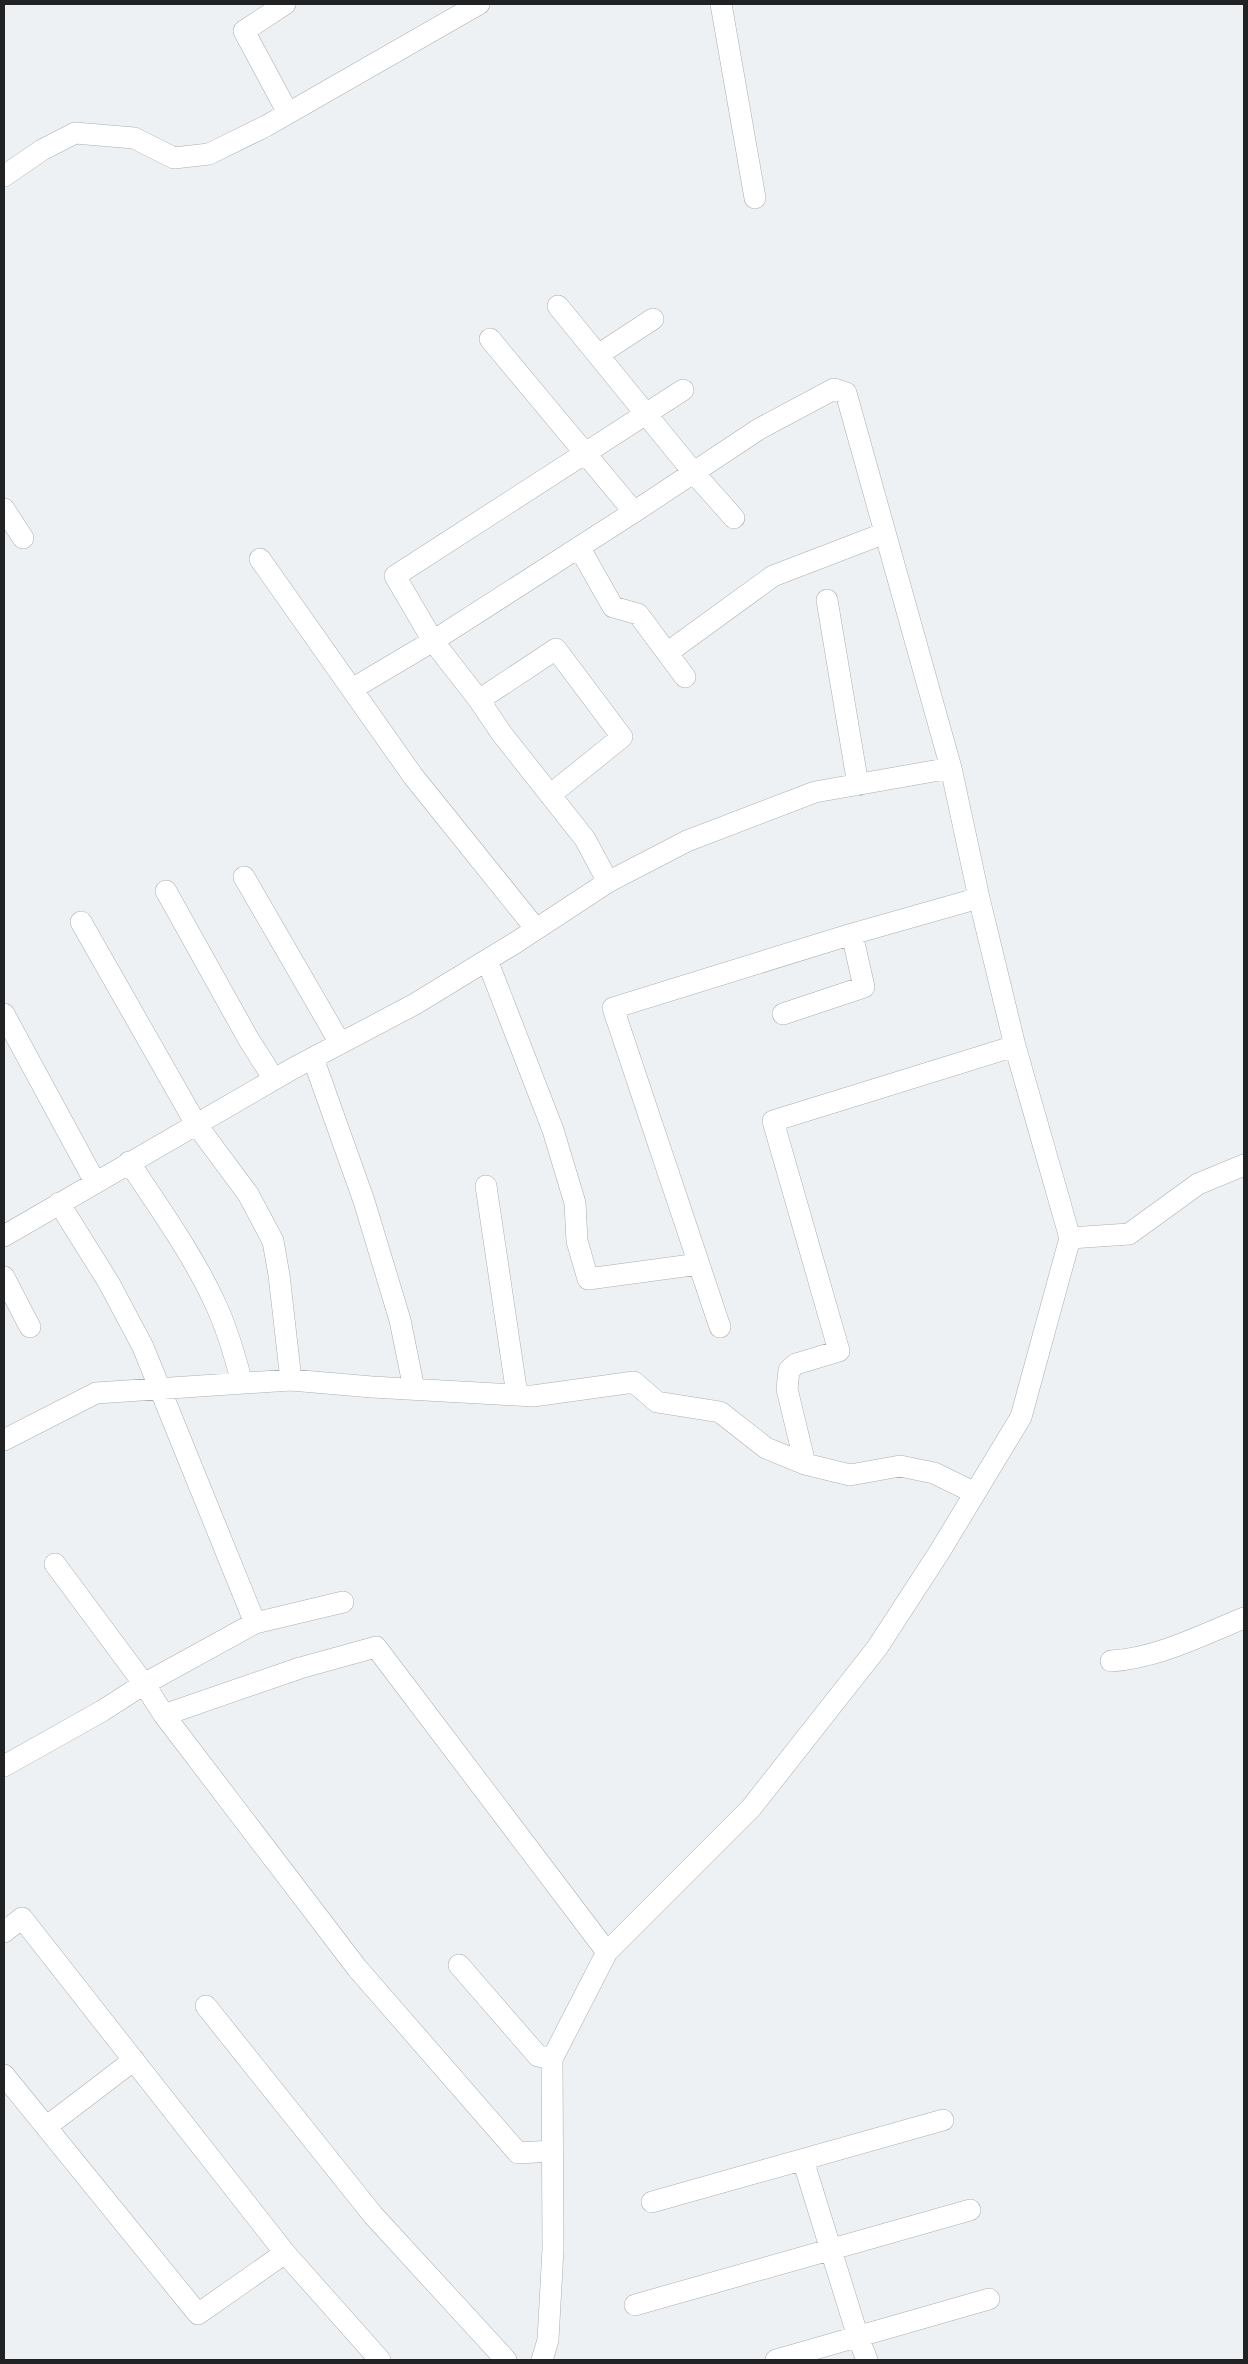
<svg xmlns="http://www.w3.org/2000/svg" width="1248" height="2364" font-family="Cabin,sans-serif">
<rect width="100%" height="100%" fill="#edf1f4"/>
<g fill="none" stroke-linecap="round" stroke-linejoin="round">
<g stroke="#abaeb2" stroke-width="22">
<path id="minor" d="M285,4L244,31L288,113
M721,4L755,198
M4,176L42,150L75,133L134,138L174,158L209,154L266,126L479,4
M558,306L694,473L734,518
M490,339L634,512
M598,355L653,319
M4,509L23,538
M579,547L613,607L638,614L685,677
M260,559L413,776L536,929
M827,600L858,785
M667,653L773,576L885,533
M352,689L433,641L634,512L759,429L834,389L846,393L951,768L979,898L1015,1046L1070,1238L1021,1417L940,1551L877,1648L751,1808L607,1952L552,2059L553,2249L548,2340L542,2360
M479,700L556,649L622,737L550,795
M244,877L340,1043
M608,882L585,839L502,734L479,700L433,641L395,576L683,390
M166,891L249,1040L274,1079
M81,922L196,1124L248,1194L273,1241L279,1275L291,1380
M487,960L553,1130L575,1203L577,1241L588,1279L699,1264
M4,1014L95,1182
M783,1014L864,987L852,934
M313,1058L364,1201L400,1320L414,1389
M129,1162C159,1208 192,1253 215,1303C227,1328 235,1356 242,1383
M486,1186L517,1395
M59,1203L109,1283L143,1347L255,1623
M4,1236L292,1069L415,1004L515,943L608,882L687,841L815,792L951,768
M1070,1238L1129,1234L1198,1184L1244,1165
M4,1277L30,1327
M720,1327L613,1008L852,934L979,898
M4,1440L96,1393L291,1380L372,1387L533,1396L634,1382L657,1402L720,1412L766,1448L805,1464L850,1475L900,1466L934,1473L975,1493
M805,1464L787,1389L789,1370L796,1364L839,1351L773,1121L1015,1046
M55,1564L144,1684L164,1715L357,1968L518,2153L553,2151
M1111,1661C1158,1658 1202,1635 1244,1618
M164,1715L300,1668L376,1647L607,1952
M4,1766L102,1711L144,1684L255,1623L343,1602
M4,1932L22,1918L285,2253
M459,1965L538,2056L552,2059
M206,2006L373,2215L506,2360
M4,2075L198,2314L285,2253L380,2360
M46,2127L134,2060
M803,2160L858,2337L867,2360
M652,2202L943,2120
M635,2305L970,2210
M776,2360L989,2299"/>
</g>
<use href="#minor" stroke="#fff" stroke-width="21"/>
</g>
<rect width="1248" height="2364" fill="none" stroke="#212223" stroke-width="10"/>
</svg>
